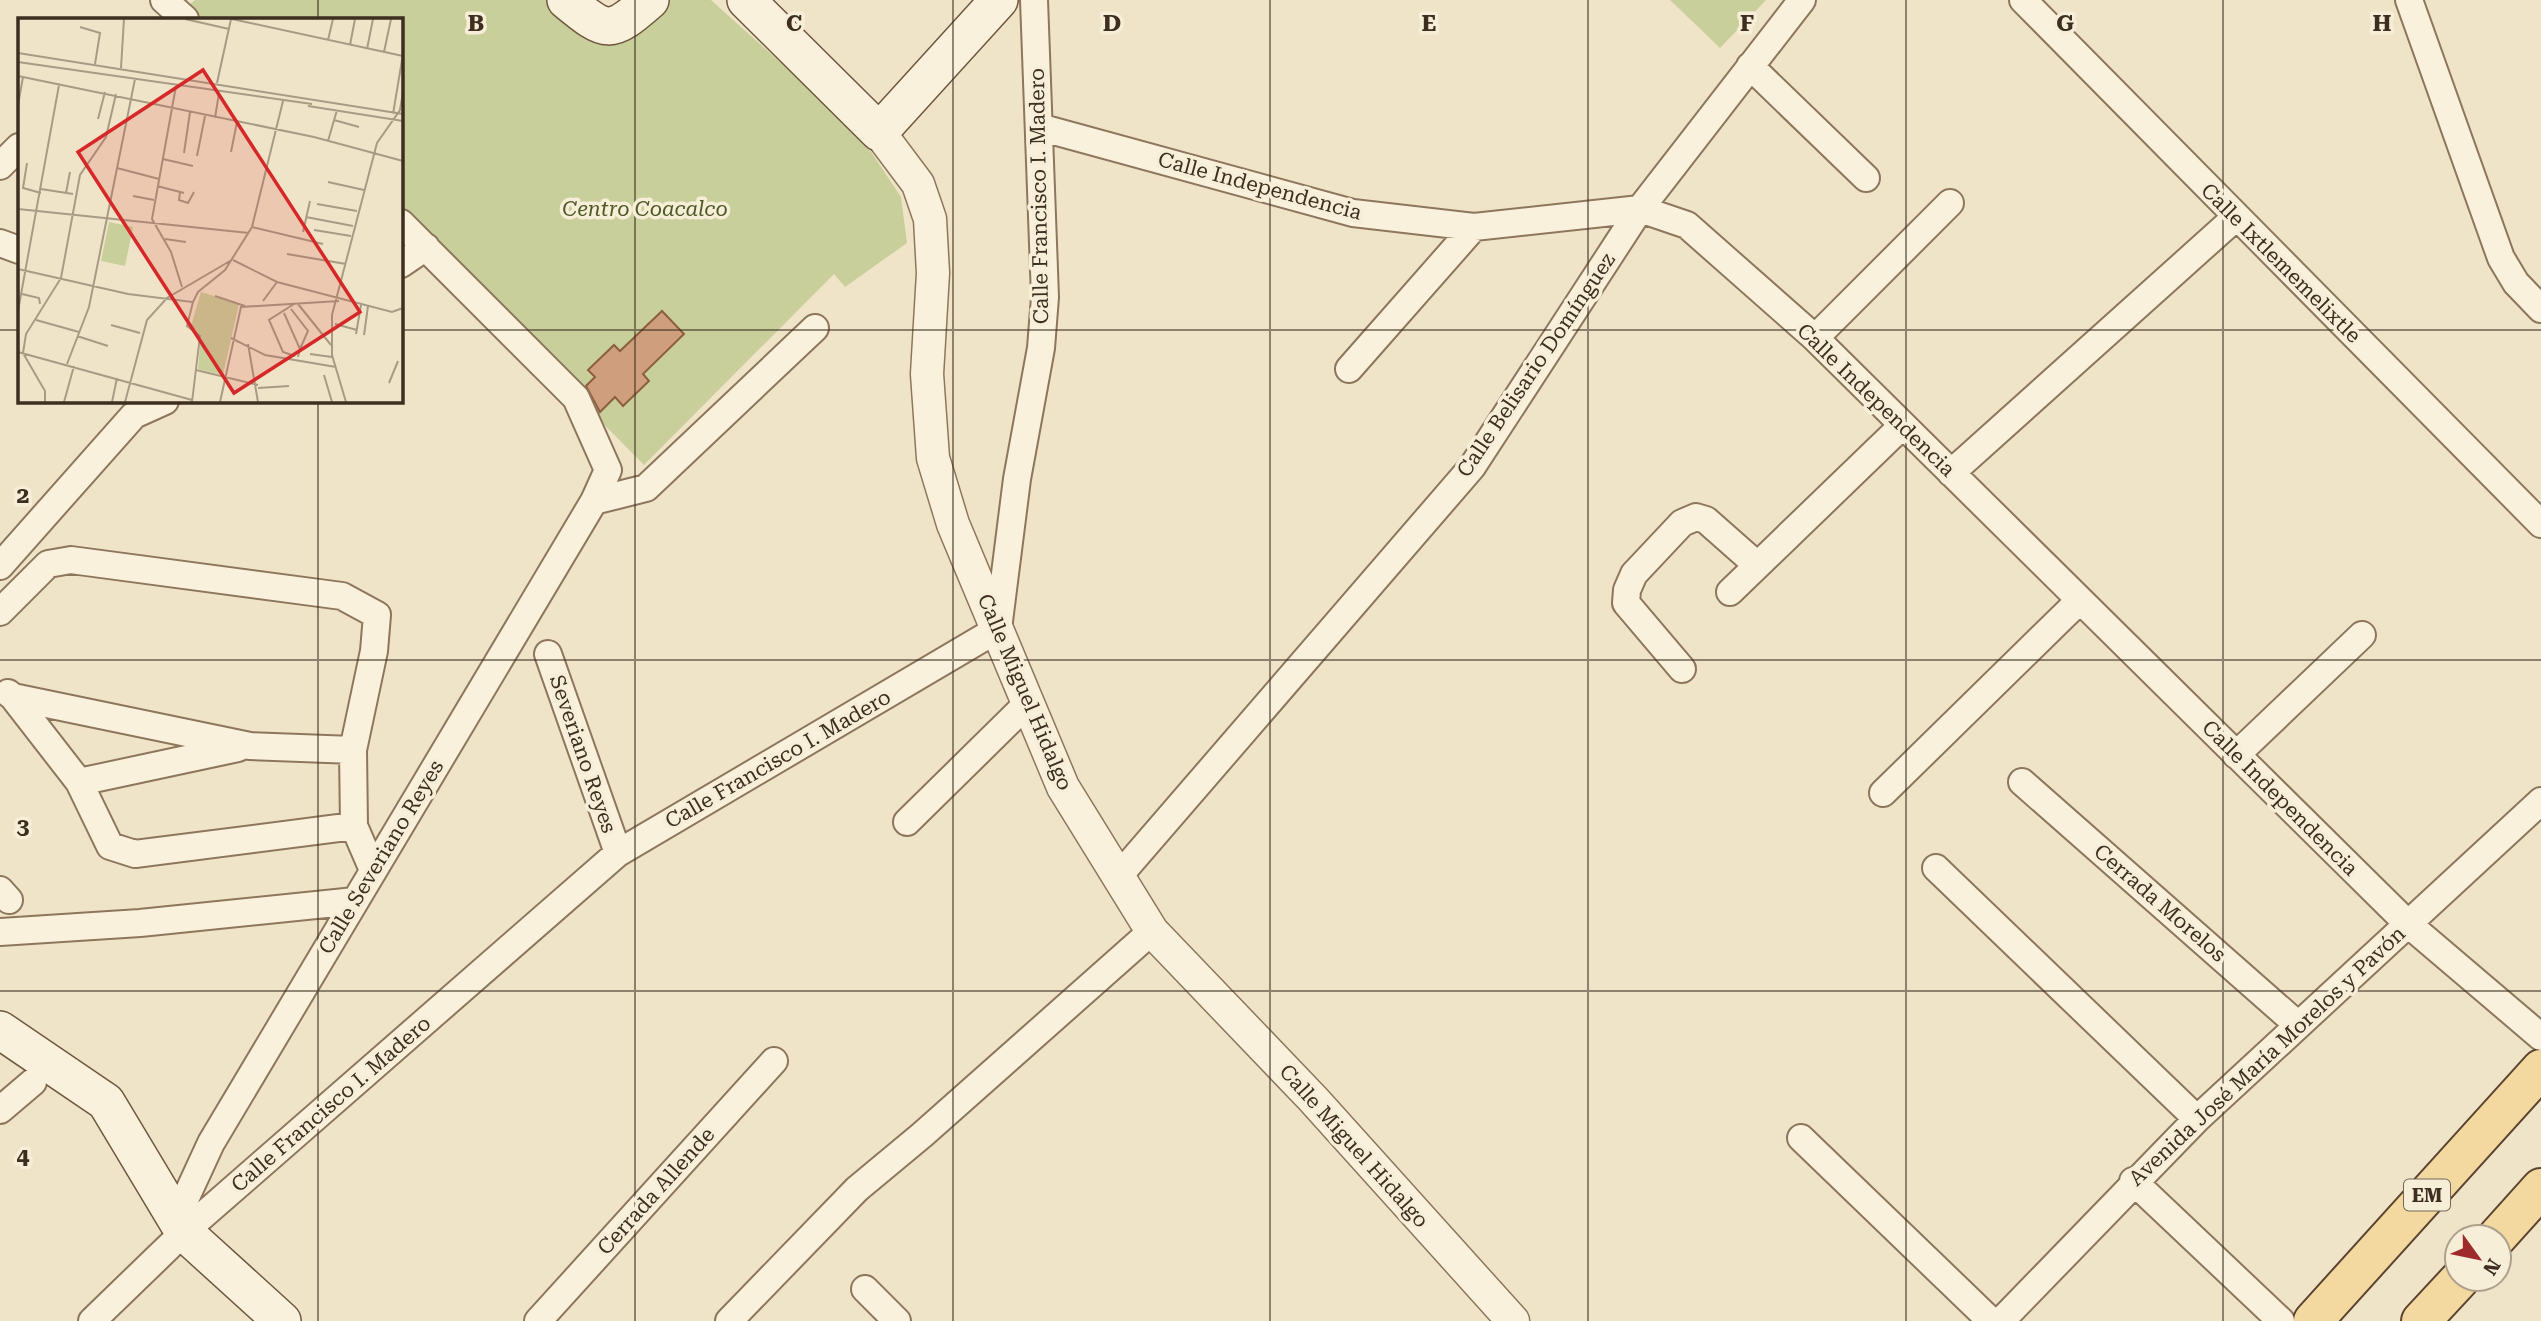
<svg xmlns="http://www.w3.org/2000/svg" width="2541" height="1321" font-family="'Roboto Serif',serif">
<rect width="100%" height="100%" fill="#f0e4c8"/>
<path fill="#c9cf9b" d="M195,0H547L594,38L666,0H711L858,132L901,197L907,243L845,287L834,274L644,465L401,219V19H203L189,5Z
M1670,0H1766L1720,48Z"/>
<path fill="#cf9f7d" stroke="#8d5f41" stroke-width="2" d="M662,311L684,334L643,374L649,381L623,406L615,397L600,412L586,386L595,377L588,370L614,345L620,351Z"/>
<g fill="none" stroke-linecap="round" stroke-linejoin="round">
<g stroke="#8d765c" stroke-width="30">
<path id="minor" d="M164,0L185,19
M2023,0L2541,524
M2409,0L2501,258L2516,283L2541,309
M1750,66L1866,178
M1039,127L1353,213L1474,227L1640,209L1687,225L1815,338L2407,923L2541,1037
M0,166L19,147
M0,243L19,250
M401,264L426,247
M1815,338L1950,203
M1349,369L1474,227
M1951,473L2235,218
M594,501L646,488L815,328
M0,566L134,415L165,401
M1730,592L1903,425
M0,612L48,564L71,560L342,596L377,615L374,651L353,750L354,826L373,870
M548,654L618,853
M1682,669L1626,603L1627,590L1634,574L1682,523L1696,517L1706,520L1757,565
M8,693L13,697L250,746L353,750
M13,697L79,782L110,846L135,854L354,826
M2236,755L2362,635
M79,782L238,748
M2022,782L2298,1025
M1883,793L2080,600
M907,822L1028,703
M1936,868L2197,1119
M1118,877L1472,467L1640,209L1802,0
M0,890L9,900
M0,932L140,923L355,901
M0,1110L33,1082
M1801,1138L1991,1321
M2133,1181L2281,1321
M176,1219L211,1143L594,501L608,470L576,398L401,223
M865,1289L897,1321
M92,1321L184,1232L618,853L998,629L1017,479L1041,348L1045,297L1034,0
M538,1321L774,1061
M729,1321L857,1189L922,1135L1152,931
M2001,1321L2197,1119L2541,801"/>
</g>
<g stroke="#8d765c" stroke-width="35">
<path id="tertiary" d="M879,132L918,184L930,219L933,273L927,374L933,458L953,524L1063,787L1152,931L1313,1099L1513,1321"/>
</g>
<g stroke="#6f573f" stroke-width="40">
<path id="secondary" d="M566,0C607,34 610,35 650,0
M746,0L879,132L999,0
M0,1030L106,1102L184,1232L282,1321"/>
</g>
<g stroke="#5b4430" stroke-width="42">
<path id="primary" d="M2497,1237L2541,1188
M2313,1321L2541,1069
M2421,1321L2460,1279"/>
</g>
<use href="#minor" stroke="#faf1dc" stroke-width="26"/>
<use href="#tertiary" stroke="#faf1dc" stroke-width="32"/>
<use href="#secondary" stroke="#faf1dc" stroke-width="37"/>
<use href="#primary" stroke="#f3d9a0" stroke-width="38"/>
</g>
<path fill="none" stroke="#3d2e20" stroke-width="2" stroke-opacity="0.55" d="M318,0V19M635,0V1321M953,0V1321M1270,0V1321M1588,0V1321M1906,0V1321M2223,0V1321M0,330H19M401,330H2541M318,401V1321M0,660H2541M0,991H2541"/>
<g text-anchor="middle" stroke-width="7" stroke-linejoin="round" paint-order="stroke">
<rect fill="#f7eed8" stroke="#756857" stroke-width="2" x="2404" y="1179.5" width="46" height="31" rx="5"/>
<g font-size="19" font-weight="bold" fill="#3d2e20">
<text x="2427" y="1202">EM</text>
</g>
<g font-size="21" fill="#3d2e20" stroke="#f7eed8">
<text transform="translate(1260 186) rotate(15)" y="7">Calle Independencia</text>
<text transform="translate(1039 196) rotate(-91)" y="7">Calle Francisco I. Madero</text>
<text transform="translate(2281 263) rotate(45)" y="7">Calle Ixtlememelixtle</text>
<text transform="translate(1536 365) rotate(-56)" y="7">Calle Belisario Domínguez</text>
<text transform="translate(1876 400) rotate(44)" y="7">Calle Independencia</text>
<text transform="translate(1025 692) rotate(67)" y="7">Calle Miguel Hidalgo</text>
<text transform="translate(583 754) rotate(71)" y="7">Severiano Reyes</text>
<text transform="translate(778 759) rotate(-30)" y="7">Calle Francisco I. Madero</text>
<text transform="translate(2280 798) rotate(45)" y="7">Calle Independencia</text>
<text transform="translate(381 857) rotate(-59)" y="7">Calle Severiano Reyes</text>
<text transform="translate(2160 903) rotate(41)" y="7">Cerrada Morelos</text>
<text transform="translate(2267 1056) rotate(-43)" y="7">Avenida José María Morelos y Pavón</text>
<text transform="translate(331 1104) rotate(-41)" y="7">Calle Francisco I. Madero</text>
<text transform="translate(1354 1146) rotate(48)" y="7">Calle Miguel Hidalgo</text>
<text transform="translate(656 1191) rotate(-48)" y="7">Cerrada Allende</text>
</g>
<g font-size="21" font-style="italic" fill="#4d5a26" stroke="#f7eed8">
<text x="645" y="216">Centro Coacalco</text>
</g>
</g>
<g transform="translate(18 18)">
<rect width="385" height="385" fill="#f0e4c8"/>
<path d="M91,204L115,209L107,248L83,243ZM183,274L221,286L205,357L180,351L183,317L172,311Z" fill="#c9cf9b"/>
<path fill="none" stroke="#a89b85" stroke-width="2" d="M167,1L211,11M214,1L385,38M62,9L82,15L77,46M310,22L315,1M332,27L337,1M349,31L355,1M366,34L373,1M0,35L385,96M0,44L294,86M103,50L106,1M0,58L296,119L385,143M199,65L213,1M158,68L134,201L153,234L164,269M0,87L5,59M290,88L385,103M375,96L385,36M197,100L201,75M80,101L87,74M316,102L341,109M310,123L319,92M213,134L219,104M166,135L172,94M179,138L187,98M145,141L175,148M9,145L5,170L23,175M99,150L141,161M310,164L346,172M139,168L166,175M23,171L55,176M162,174L161,182L170,185L176,174M48,175L52,154M115,178L136,182M299,186L339,193M0,191L231,215M288,199L335,208M234,209L305,226M296,212L333,218M285,214L292,183M147,221L168,224M269,236L328,246M215,242L259,264L374,294L385,290M0,251L110,276L175,284L169,308L182,318L174,384M4,276L21,280L22,286M197,278L227,288M245,283L259,264M175,284L180,274L207,252L234,209L265,83M276,286L251,302L265,334L277,338M280,286L313,327M273,291L290,313L282,331M0,293L41,67M266,295L282,331L280,339M18,302L61,314M317,306L339,312M93,307L122,315M338,316L343,287M346,317L350,288M59,318L90,328M213,320L247,337L318,349M230,326L240,384M0,334L174,382M292,336L314,339M49,346L71,289L117,61M178,352L240,367M306,357L314,384M371,365L380,343M240,370L271,368M27,384V373L5,335L8,316L43,260L62,157L88,119L98,76M46,384L56,348M94,384L99,360M107,384L129,302L149,280L212,243M202,384L223,289L321,283M328,384L314,337V297L359,125L382,92L385,74"/>
<path fill="#d62828" fill-opacity="0.15" stroke="#d62828" stroke-width="3.5" d="M185,52L342,294L216,375L60,134Z"/>
<rect width="385" height="385" fill="none" stroke="#3d2e20" stroke-width="3.5"/>
</g>
<g font-size="23" text-anchor="middle" font-weight="bold" fill="#3d2e20" stroke="#f7eed8" stroke-width="7" stroke-linejoin="round" paint-order="stroke">
<text x="476" y="31">B</text>
<text x="794" y="31">C</text>
<text x="1112" y="31">D</text>
<text x="1429" y="31">E</text>
<text x="1747" y="31">F</text>
<text x="2065" y="31">G</text>
<text x="2382" y="31">H</text>
<text x="23" y="503">2</text>
<text x="23" y="834">3</text>
<text x="23" y="1164">4</text>
</g>
<g transform="translate(2478 1258) rotate(123)"><circle r="33" fill="#f7eed8" stroke="#ada18e" stroke-width="2"/>
<path d="M0-5L12 26L0 18L-12 26Z" fill="#9e2a2b"/>
<text y="-10" font-size="19" font-weight="bold" text-anchor="middle" fill="#3d2e20">N</text>
</g>
</svg>
